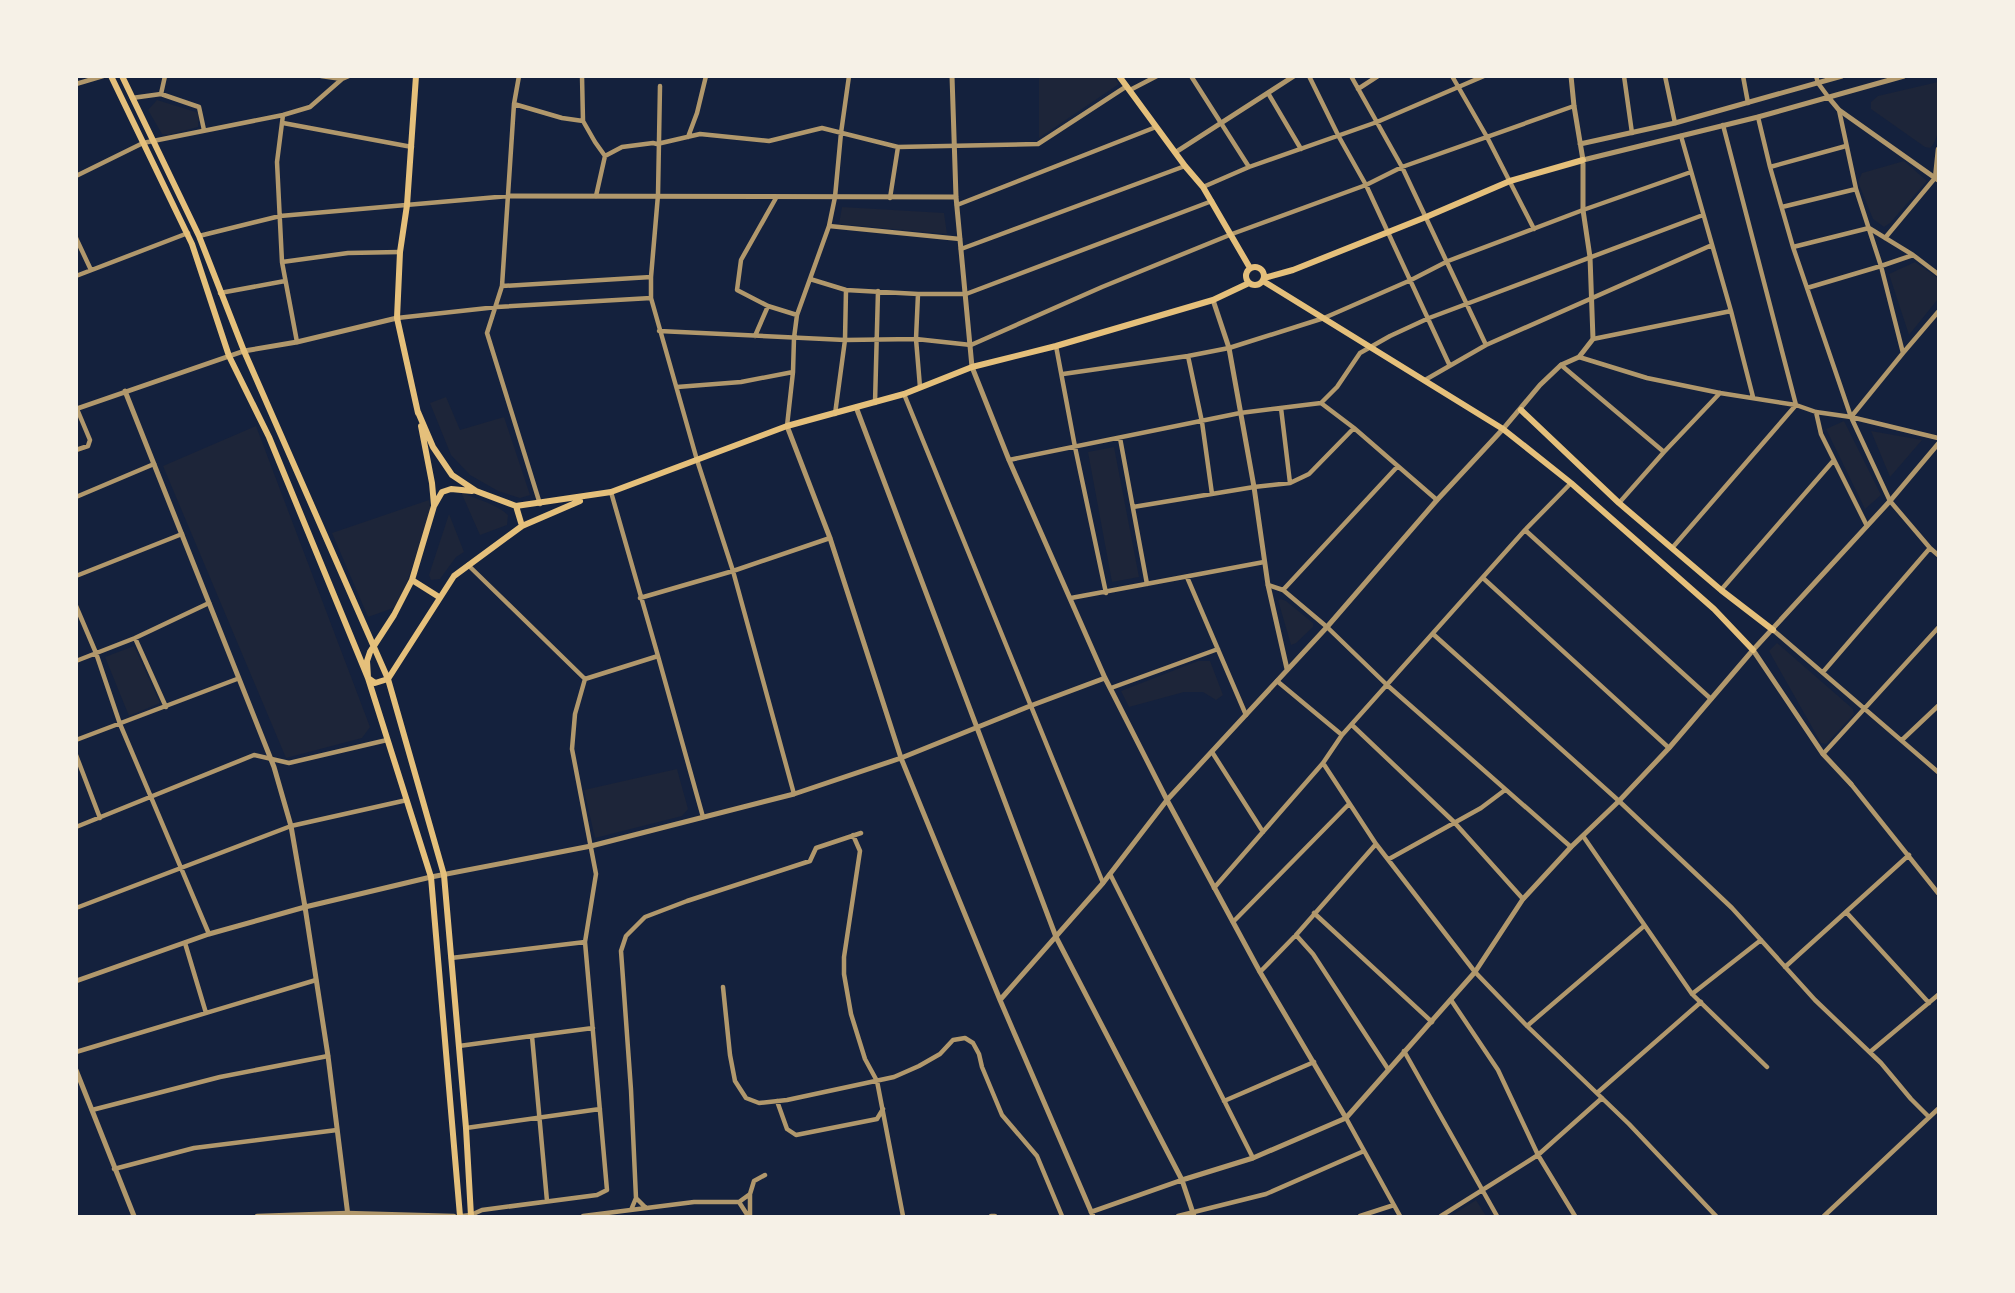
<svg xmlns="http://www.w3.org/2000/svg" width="2015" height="1293" font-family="'Public Sans',sans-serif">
<rect width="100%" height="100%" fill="#14213d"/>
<path fill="#1d2539" d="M1039,77H1114L1119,84L1039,138Z
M1938,82C1939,98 1943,138 1930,148L1925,147L1871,109V102L1878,96Z
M157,100L199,113L198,127L168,135L162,134L148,110Z
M1904,161L1927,181L1890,223L1884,227L1873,219L1858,182L1862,173Z
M842,207L944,213L947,234L839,224Z
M1915,262L1938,278V299L1909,335L1889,274Z
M446,397L460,430L504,417L530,495L520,498L498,491L470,475L451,455L430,403Z
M1844,421L1881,495L1865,509L1826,429Z
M256,426L370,727L362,738L286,758L163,466Z
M1871,431L1922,440L1890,477Z
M1114,447L1139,577L1112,582L1088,452Z
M461,492C477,500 495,503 508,515L507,525L480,535Z
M429,500L431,511L399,606L368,617L332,533Z
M449,514L464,552L456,557L440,579L431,580L429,575Z
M1281,599L1286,601L1313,623V627L1296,643L1291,645L1278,600Z
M1777,643L1853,709L1854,714L1826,744L1821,743L1769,651Z
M134,646L160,703L129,716L105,657Z
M1198,661H1210L1223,695L1216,700L1203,692H1184L1129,707L1121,691Z
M677,769L688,809L682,816L595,838L584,790Z
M1476,1200L1486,1216H1451Z"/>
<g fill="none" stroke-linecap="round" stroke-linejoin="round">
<path stroke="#b1986c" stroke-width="4.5" d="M321,76L342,79
M519,76L514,104L502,286L487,333L540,504
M582,76L583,121L595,142L605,156L622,147L653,143L657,144L700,134L769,141L822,128L898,147L1038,144L1127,86
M1191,76L1249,167
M1309,76L1339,137L1366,185L1449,364
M1351,76L1402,167L1486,345
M1452,76L1487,137L1534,229
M1624,76L1632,133
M1665,76L1675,123
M1743,76L1748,103
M1816,76L1818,83L1829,98
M76,84L103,76
M1358,89L1378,76
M1130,90L1157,76
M1268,93L1301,149
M161,94L165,76
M132,98L161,94L199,107L204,130
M514,104L562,118L583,121
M1839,110L1856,189L1881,266L1903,353
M283,115L277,162L282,262L297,342
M1758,117L1770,167L1793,247L1851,417L1890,501L1930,548L1938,555
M283,123L412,147
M1681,136L1731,311L1753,397
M688,137L697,113L706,76
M1770,167L1846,146
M76,176L143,143L283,115L310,107L342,79L349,76
M1203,187L1249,167L1377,122L1484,76
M596,196L605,156
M776,198L741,260L737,290L768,306L797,315
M890,198L898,147
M957,205L1156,127
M1782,207L1856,189
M829,226L960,239
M199,236L280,216L509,196
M76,238L91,270
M1885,238L1935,178L1938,149
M1793,247L1869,228L1913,255L1938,274
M961,249L1185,166
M282,262L348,253L400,252
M76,276L188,233
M810,279L846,290L918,294H966L1212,201
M502,286L651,277
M1807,288L1881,266L1913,255
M220,293L285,281
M918,294L916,339L920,387
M651,298V277L658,195L660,86
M397,318L497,307L651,298L697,460L733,571L794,794
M659,331L845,340L916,339L971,345L1102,287L1232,234L1366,185L1402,167L1574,106
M755,336L768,306
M1593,339L1731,311
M1056,346L1075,447L1106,593
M1188,356L1202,422L1212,494
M1579,357L1647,378L1720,393L1796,405L1816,412L1851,417L1938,438
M1561,365L1664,452
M1063,374L1188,356L1229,348L1324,318L1411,280L1448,261L1583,210L1691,172
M1425,380L1486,345L1712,245
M677,387L741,382L793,372
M904,394L1103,883
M875,403L878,291
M1321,403L1354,428L1437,500
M1281,408L1290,483
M1816,412L1821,434L1867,526
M835,414L845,340L846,290
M1851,417L1903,353L1938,312
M787,426L793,372L794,338L797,315L829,226L835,197L841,133L849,76
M1120,438L1147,584
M76,450L88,446L90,440L77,409
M1009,460L1240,413L1321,403L1337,387L1360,353L1390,336L1429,318L1703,215
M76,497L154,464
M1619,503L1664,452L1720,393
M1133,507L1254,487L1290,483L1309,474L1354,428
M1525,530L1711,699
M1673,547L1796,405L1723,125
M76,576L182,534
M1187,577L1246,715
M1483,578L1669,748
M1268,585L1283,590L1327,627L1387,685L1571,847
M1283,590L1397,467
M1721,590L1834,460
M640,598L733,571L830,538
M1071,598L1264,562
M76,606L96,653L120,724L209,934
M1773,630L1938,772
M1433,634L1619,801L1732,908L1815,1000L1881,1063L1911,1099L1929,1117
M135,638L166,707
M658,656L703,817
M76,661L135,638L209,603
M1823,672L1930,548
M585,679L658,656L611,492
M1277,681L1342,735
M1111,688L1218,649
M1352,725L1454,822L1523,899
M76,740L237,679
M1902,740L1938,706
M1212,752L1263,832
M1823,754L1938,628
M76,755L100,818
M1323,763L1376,844L1475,972L1527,1026L1629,1124L1716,1216
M1851,784L1938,893
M76,827L254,755L289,763L387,740
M853,835L860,851L844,957V974L851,1014L865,1059L877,1081L903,1216
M1583,836L1692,994L1767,1067
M1389,859L1481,808L1505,790
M1110,874L1253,1158
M1214,888L1323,763L1342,735L1525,530L1571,483
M76,908L291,826L407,800
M1846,912L1929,1003
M1314,913L1432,1022
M1233,922L1349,804
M1296,935L1313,954L1388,1069
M185,943L206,1013
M451,958L585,942
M1785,967L1909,855
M1260,972L1296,935L1376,844
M723,987L730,1055L735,1081L746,1098L759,1103L787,1100L894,1077L919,1066L940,1054L953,1040L965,1038L973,1043L979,1054L982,1067L1002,1115L1037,1156L1062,1216
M1692,994L1761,940
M1451,1000L1498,1070L1538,1155L1575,1216
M1527,1026L1644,926
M459,1046L532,1036
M1404,1051L1497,1216
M76,1052L316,980
M1870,1052L1938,995
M1597,1093L1701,1002
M777,1101L787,1129L796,1135L877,1119L883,1109
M1224,1101L1314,1062
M92,1110L220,1077L328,1056
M1346,1118L1400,1216
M466,1128L600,1109
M114,1169L194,1148L337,1130
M750,1194V1216
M636,1198L631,1090L621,951L626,936L645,917L687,901L810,861L816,848L861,833
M547,1201L532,1036L593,1028
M739,1202L748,1216
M631,1210L636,1198L646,1208
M257,1216L347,1213L454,1216
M462,1216L471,1215L482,1210L597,1195L607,1190L585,942L596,874L572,749L575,714L585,679L468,565
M583,1216L694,1202H739L750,1194L754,1181L765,1175
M991,1216H995
M1178,1216L1266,1194L1364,1151
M1360,1216L1394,1205
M1441,1216L1538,1155L1602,1098
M1824,1216L1938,1109"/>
<path stroke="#b1986c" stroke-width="5" d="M952,76L956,197L972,367L1009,460L1105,678L1167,800L1260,972L1346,1118
M1829,98L1839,110L1938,180
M1580,144L1675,123L1842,76
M1176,152L1294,76
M1583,160L1758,117L1904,76
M509,196L956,197
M1213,300L1229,348L1254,487L1268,585L1287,669
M125,391L274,767L291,826L305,907L328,1056L348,1216
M856,407L1056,937L1182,1180L1194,1216
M76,409L244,351L297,342L397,318
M787,426L830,538L901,758L1000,1000L1093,1216
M1753,650L1823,754L1851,784
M76,981L209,934L305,907L431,877L591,846L794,794L901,758L1030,706L1105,678
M1000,1000L1103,883L1167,800L1327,627L1437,500L1503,429L1540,385L1561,365L1579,357L1593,339L1590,257L1583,210V160L1574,106L1571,76
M76,1070L134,1216
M1091,1212L1182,1180L1253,1158L1346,1118L1475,972L1523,899L1571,847L1619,801L1669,748L1753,650L1890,501L1938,444"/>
<path stroke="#e5c07b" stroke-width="6" d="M111,76L192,244L229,356L269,437L368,678L431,877L460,1216
M122,76L199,236L244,351L388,679L444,875L466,1128L471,1216
M416,76L407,205L400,252L397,318L418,413
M1119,76L1185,166L1203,187L1250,268
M1246 276a9 9 0 1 1 18 0a9 9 0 1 1-18 0Z
M1264,278L1293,270L1426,217L1510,181L1583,160
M1263,281L1503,429L1571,483L1714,609L1753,650
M1521,410L1619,503L1721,590L1773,630
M418,412L433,447L452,475L476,491L516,506L611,492L787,426L904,394L972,367L1056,346L1213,300L1249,283
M421,426L432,483L434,505
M472,491L451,489L442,492L434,506L412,580L394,615L370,652L367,661L368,678L375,683L388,679L454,576L522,526L580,501
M516,506L522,526
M412,580L439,597"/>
</g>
<rect width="2015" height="1293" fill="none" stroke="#f6f1e7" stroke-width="156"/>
</svg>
